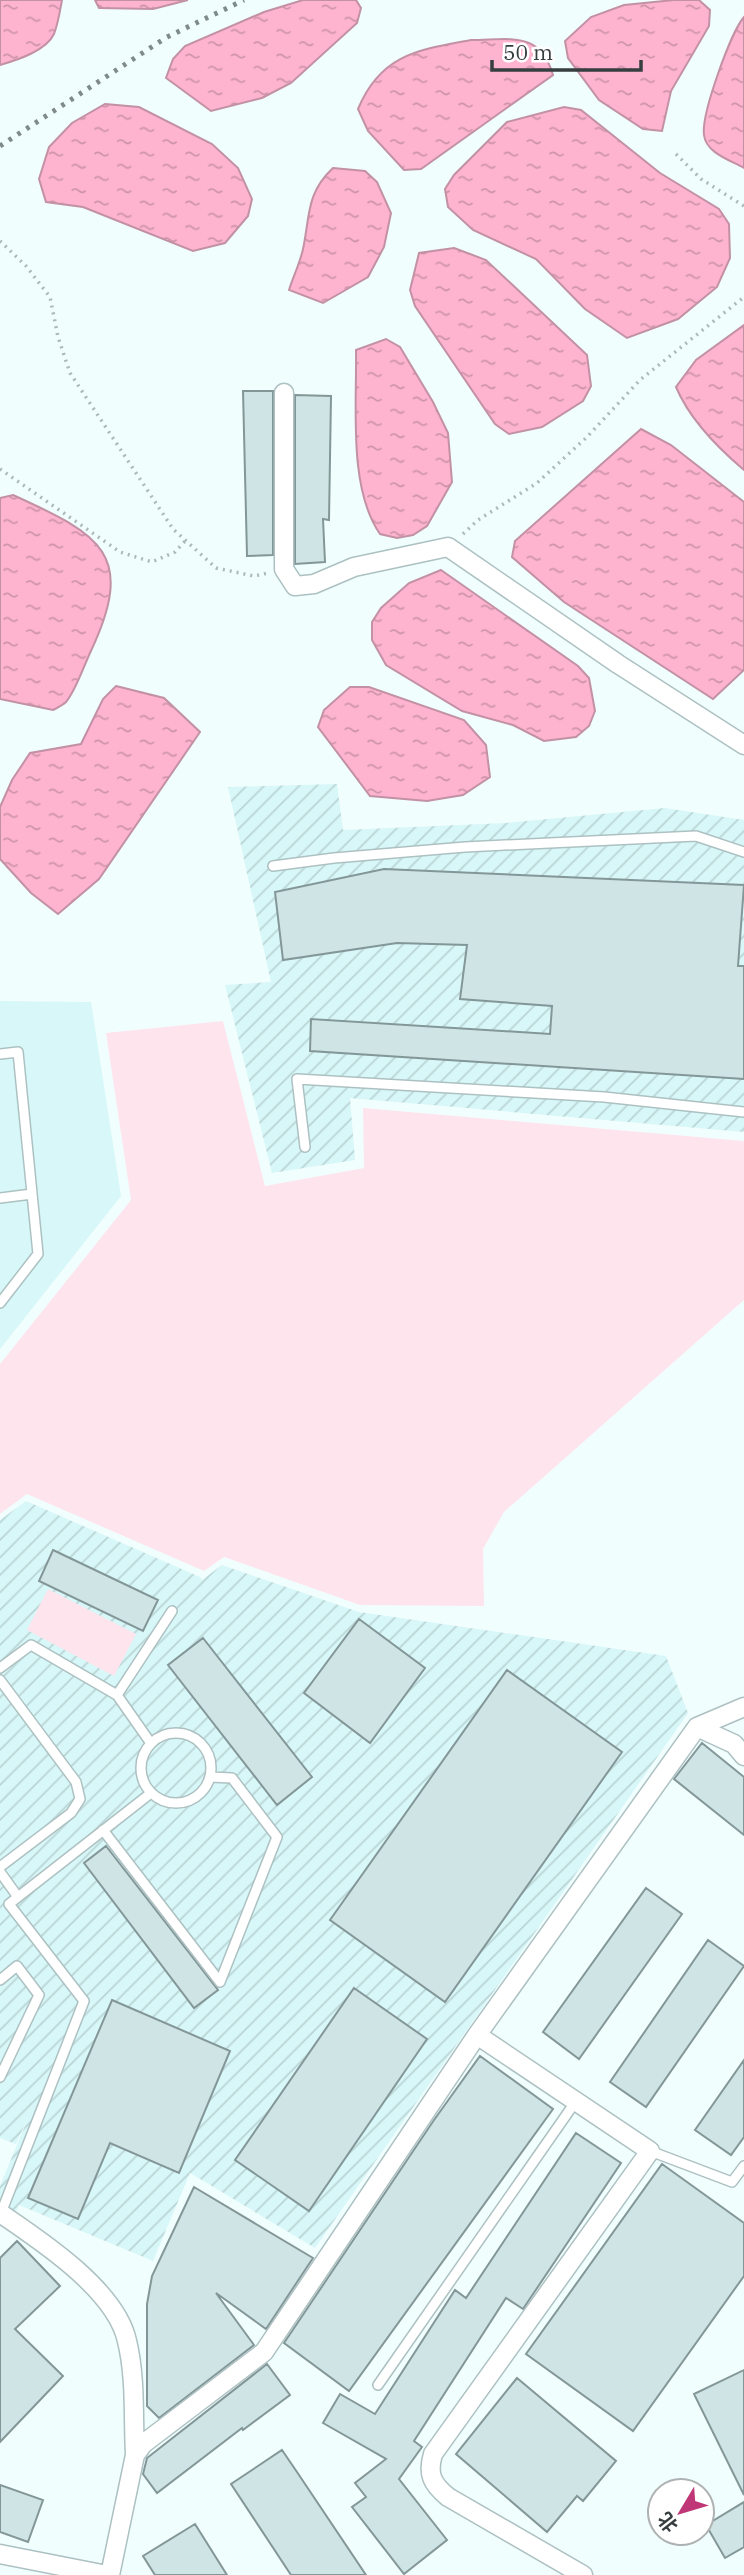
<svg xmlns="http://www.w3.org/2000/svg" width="744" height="2575" font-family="'IBM Plex Serif','Noto Sans SC',serif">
<defs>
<pattern id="industrial-furrows" width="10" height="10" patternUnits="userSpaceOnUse" patternTransform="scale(1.75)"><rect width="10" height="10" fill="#d8f7f8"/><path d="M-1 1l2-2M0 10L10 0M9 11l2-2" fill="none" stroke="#bad5d6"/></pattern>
<pattern id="water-ripples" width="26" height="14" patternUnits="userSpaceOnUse" patternTransform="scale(1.75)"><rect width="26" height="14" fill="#feb4ce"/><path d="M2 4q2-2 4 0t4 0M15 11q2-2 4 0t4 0" fill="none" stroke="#ce94a9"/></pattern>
</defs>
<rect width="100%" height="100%" fill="#f1fefe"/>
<path fill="#d8f7f8" d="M0,1001L91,1002L121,1196L0,1349Z"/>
<path fill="url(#industrial-furrows)" d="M337,784L343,830L506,823L665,808L744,820V1132L350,1098L355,1160L272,1173L225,985L271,982L228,787Z
M26,1501L200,1577L202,1580L222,1565L359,1612L666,1656L688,1713L315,2248L190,2173L153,2261L19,2205L13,2218L0,2209V2186L31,2111L16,2144L0,2138V1520Z"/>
<path fill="#fee5ed" d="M223,1021L265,1186L364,1168L363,1108L744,1141V1300L504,1512L483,1549L484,1606L360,1605L224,1557L204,1571L27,1494L0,1514V1364L131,1200L106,1033Z
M48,1589L136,1634L114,1676L27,1630Z"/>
<path fill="url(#water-ripples)" stroke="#c291a3" stroke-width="2" d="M0,0H62C60,11 58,24 54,34C46,51 17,60 0,65Z
M95,0H188L153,9L99,8Z
M303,0H356L361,8L357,23L291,83L262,98L211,111L166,78L173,59L185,46L264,12Z
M674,0H699L710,10L709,26L671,91L662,131L643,129L599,100L568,58L565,41L591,17L624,5Z
M744,17V168C730,160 706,153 704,135C701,114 731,32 744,17Z
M471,40C510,40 540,30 553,75L421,169L404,170L368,131L358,109C381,54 418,50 471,40Z
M105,104L139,107L212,144L238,168L252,199L248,216L225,243L193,251L83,207L46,202L39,179L49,147L72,123Z
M564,107L581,110L660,173L719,209L729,224L730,258L717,287L678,319L627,338L585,309L536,259L473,230L448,207L445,189L454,175L507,122Z
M333,168L365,171L377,182L391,213L384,247L368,277L323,303L289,290C293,277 300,263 303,249C310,216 306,193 333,168Z
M454,248L486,260L587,355L591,386L583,401L542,427L509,434L495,424L415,306L410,290L419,253Z
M744,325V470C718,448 689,418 676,387L696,360Z
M386,339L400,347L433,402L448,433L452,482L427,526L413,535L397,538L380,534C348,488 357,406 356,350Z
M641,429L671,445L744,502V670L713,699L564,602L512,557L515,541Z
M13,495C101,535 137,554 90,653C84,666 75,692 66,702C63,705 57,708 53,710L0,699V498Z
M441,570L578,666L589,678L595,711L589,726L576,737L544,741L513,725L462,711L386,665L372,640V622L381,608L409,583Z
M116,686L164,698L200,732L99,879L58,914L31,893L0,859V807L12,780L30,753L81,744L103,699Z
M350,687H369L464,720L486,745L490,777L463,795L427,801L370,796L318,727L324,710Z"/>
<path fill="#cfe4e4" stroke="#849798" stroke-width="2" d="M243,391H273V555L247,556Z
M295,395L331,396L329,520L323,519L325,562L295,564Z
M384,869L744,885L738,966H744V1079L310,1051L311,1019L550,1034L552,1006L460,999L467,945L397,943L283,960L275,892Z
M53,1550L158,1600L143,1631L39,1581Z
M359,1619L425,1668L370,1743L304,1693Z
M203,1638L312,1777L277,1805L168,1665Z
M507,1670L622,1752L445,2002L330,1920Z
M702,1743L744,1777V1835L674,1779Z
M106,1846L218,1990L194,2008L84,1863Z
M646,1888L682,1914L579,2059L543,2032Z
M708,1940L744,1966L646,2107L610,2082Z
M354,1988L427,2039L309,2211L235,2160Z
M112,2000L230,2051L179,2173L110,2143L78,2219L28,2198Z
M480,2056L553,2109L349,2391L284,2343L434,2120Z
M744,2060V2137L731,2155L695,2130Z
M576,2133L621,2163L523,2309L506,2298L414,2441L422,2447L399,2479L447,2540L404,2574L352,2507L366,2497L355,2483L386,2459L323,2423L340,2394L375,2414L455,2290L466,2298Z
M662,2164L744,2223V2276L633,2431L526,2354Z
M194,2187L313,2258L266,2329L216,2293L254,2345L159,2418L147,2406V2304L152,2276Z
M17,2241L60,2286L15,2329L63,2376L0,2442V2258Z
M267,2364L290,2395L243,2430L242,2428L157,2493L143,2474L147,2458Z
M744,2370V2495L694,2394Z
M517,2378L616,2461L583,2501L577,2496L547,2532L456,2454Z
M282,2450L297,2472L366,2575H291L231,2484Z
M0,2485L43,2500L28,2542L0,2532Z
M744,2502V2547L725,2558L706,2525Z
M195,2524L227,2575H155L143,2556Z"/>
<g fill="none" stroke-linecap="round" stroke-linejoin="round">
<g stroke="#adc1c2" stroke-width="12">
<path id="service" d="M273,866L334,858L465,847L696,836L744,852
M0,1054L18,1052L38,1254L0,1303
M305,1147L297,1079L604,1097L744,1112
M0,1198L32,1194
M0,1668L31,1645L117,1695L150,1742
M0,1680L76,1782L80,1799L71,1813L0,1867
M117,1695L172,1611
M141 1768a35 35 0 1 1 70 0a35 35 0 1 1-70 0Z
M210,1777L232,1778L277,1837L220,1982
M103,1830L220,1982
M0,1872L18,1897
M0,1980L17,1966L39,1995L0,2077
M650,2151L732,2182L744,2166
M1,2213L84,2001L9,1904L151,1793
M378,2385L576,2101"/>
</g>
<g stroke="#adc1c2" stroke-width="21">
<path id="minor" d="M284,393V569L295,586L314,584L354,567L448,547L618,664L744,745
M697,1727L734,1744L744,1756
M477,2035L697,1727L744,1707
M0,2213C41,2241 116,2290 127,2341C136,2378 133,2418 135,2455
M0,2554L107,2575
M110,2575L135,2455L143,2444L264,2352L477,2035L650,2151L433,2454C427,2474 432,2484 448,2497L583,2575"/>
</g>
<path stroke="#adb8b8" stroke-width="3.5" stroke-dasharray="2 5" stroke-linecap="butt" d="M676,154L701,179L744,206
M0,241L26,266L50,297L58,337L70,373L173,529L216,568L254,576L268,573
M0,469L120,552L152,562L175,552L187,539
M463,534L478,520L537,483L587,437L640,380L744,297"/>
<use href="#service" stroke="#fff" stroke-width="9"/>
<use href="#minor" stroke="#fff" stroke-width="18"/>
<path stroke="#808a8b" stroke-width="5" stroke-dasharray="3.5 7" stroke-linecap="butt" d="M0,146L167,37L244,0"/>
</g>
<g transform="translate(681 2512) rotate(232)"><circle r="33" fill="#ffffff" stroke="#afb2b2" stroke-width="2"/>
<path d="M0-5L12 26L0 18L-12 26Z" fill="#bf3776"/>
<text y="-10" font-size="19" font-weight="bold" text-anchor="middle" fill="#363e3f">北</text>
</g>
<path d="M492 60v10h149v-10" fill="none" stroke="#363e3f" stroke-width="3.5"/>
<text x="503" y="60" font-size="21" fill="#363e3f" stroke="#ffffff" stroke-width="5" paint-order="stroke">50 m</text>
</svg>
